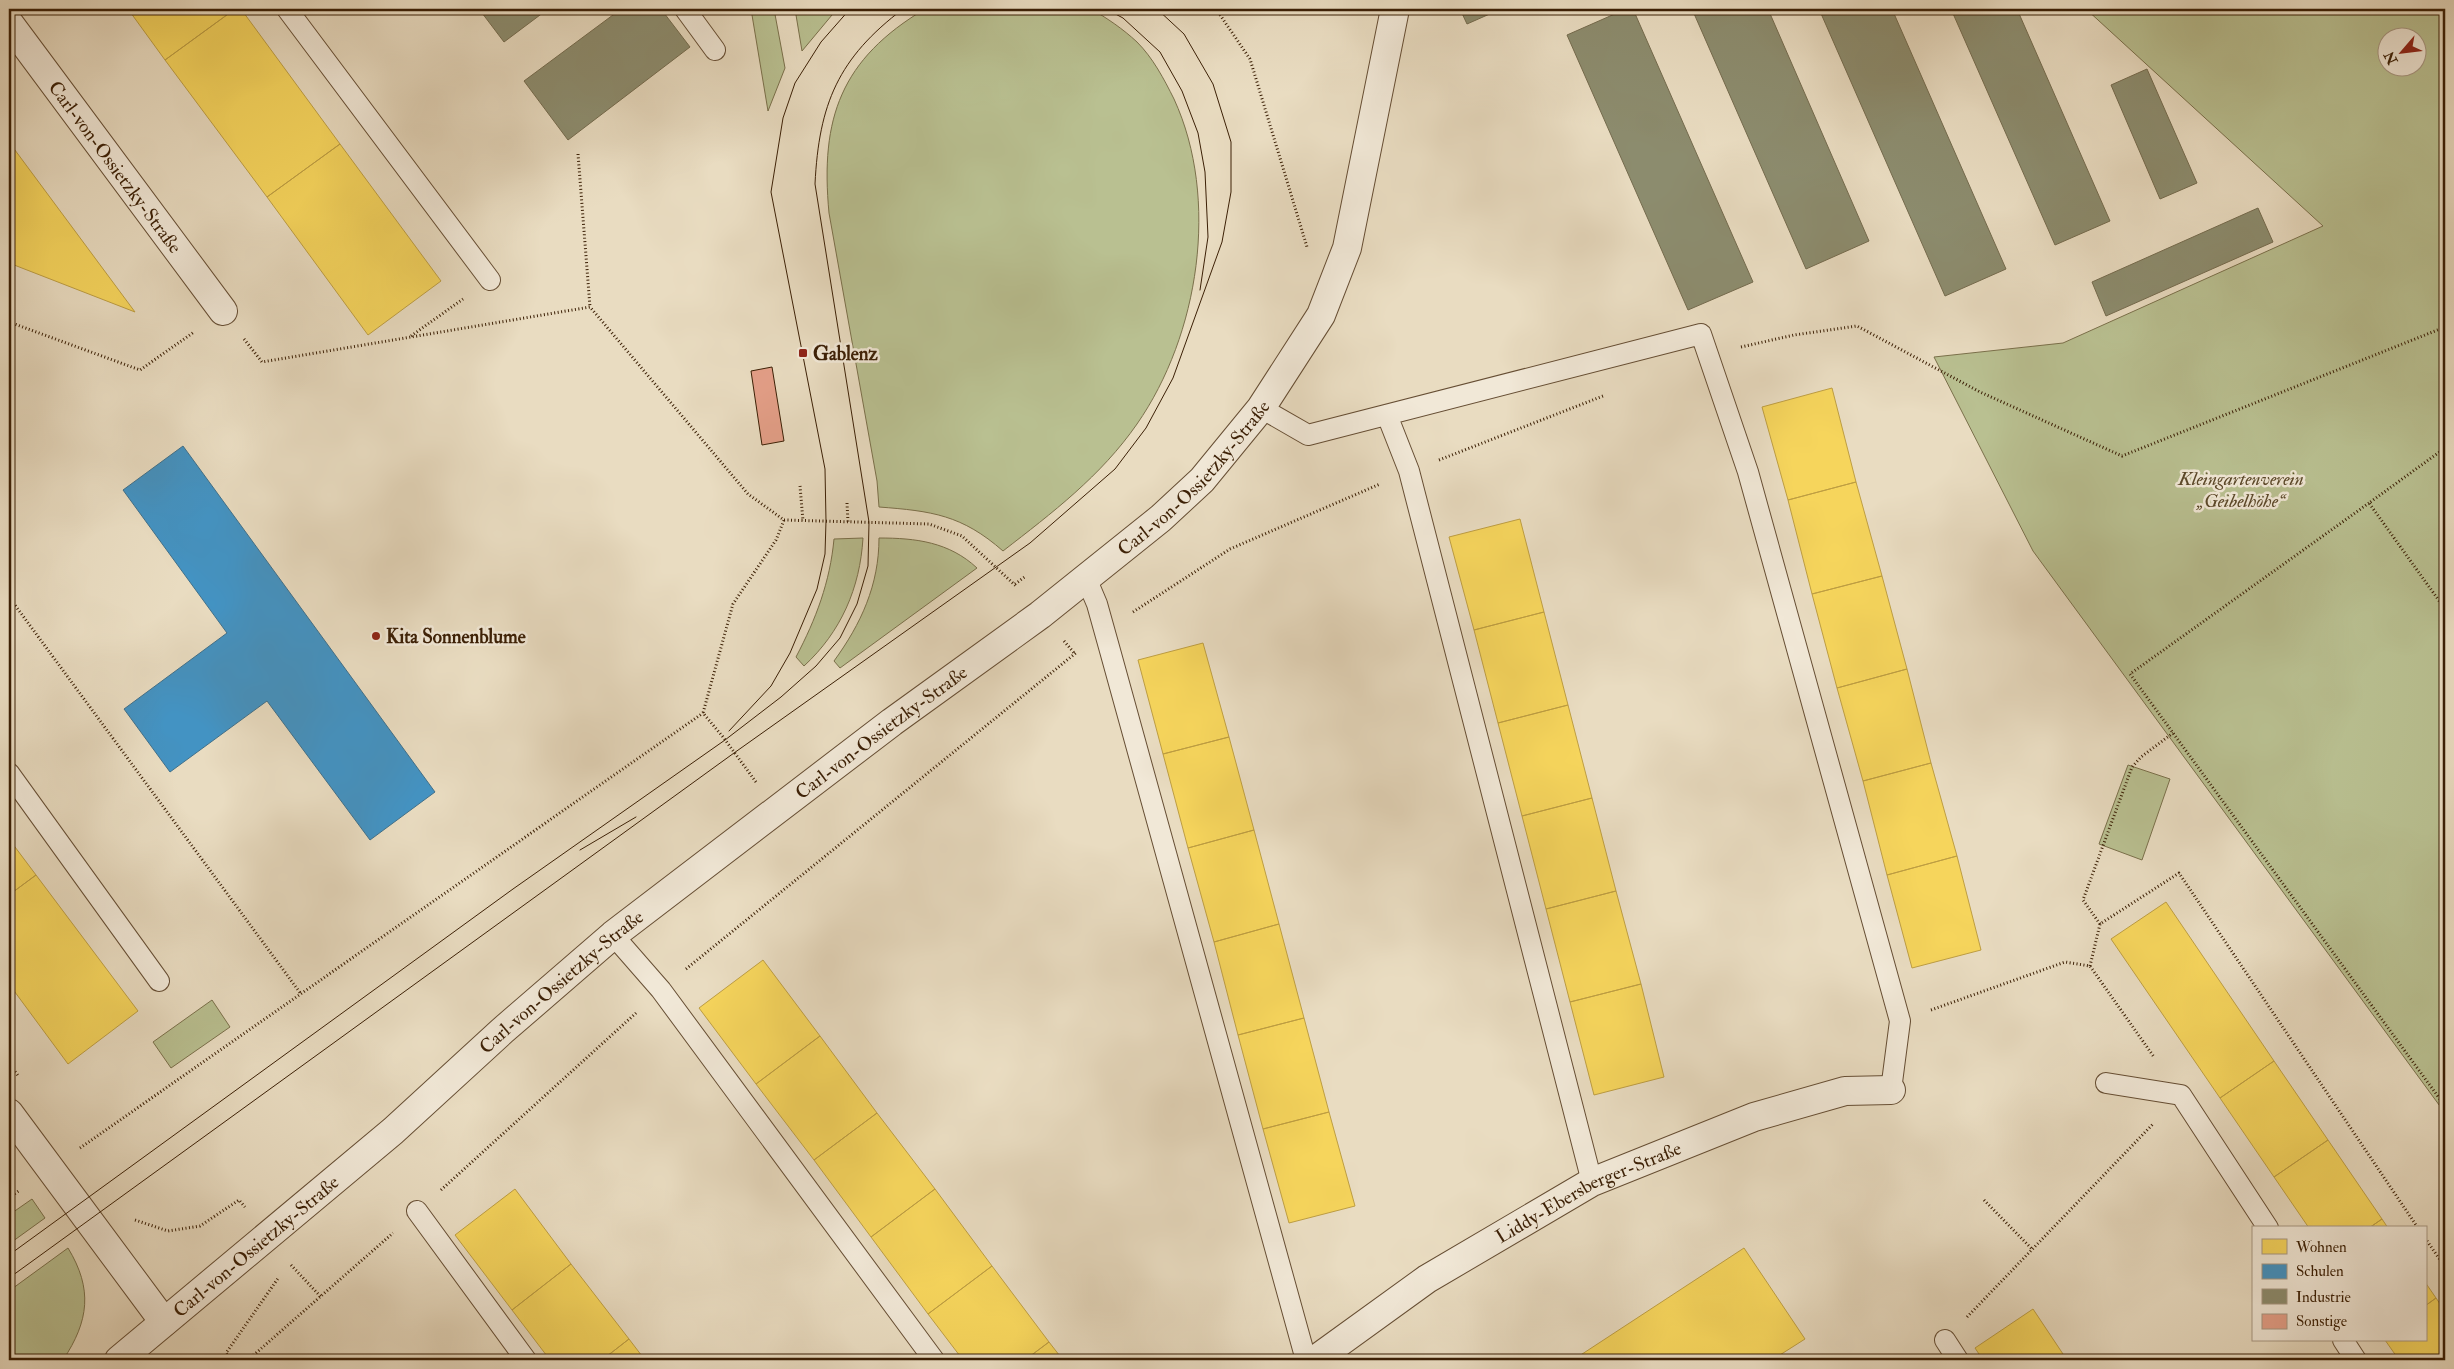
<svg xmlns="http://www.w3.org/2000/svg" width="2454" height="1369" font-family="'IM FELL Double Pica',serif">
<rect width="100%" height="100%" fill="#e9dcc1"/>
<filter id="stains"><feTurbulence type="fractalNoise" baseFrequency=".004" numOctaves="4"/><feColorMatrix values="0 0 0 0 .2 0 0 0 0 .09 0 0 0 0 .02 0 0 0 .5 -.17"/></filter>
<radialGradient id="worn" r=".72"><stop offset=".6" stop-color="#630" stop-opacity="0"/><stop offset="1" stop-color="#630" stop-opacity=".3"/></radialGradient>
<path fill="#b9c091" stroke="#7a704b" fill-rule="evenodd" d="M751,9H774L785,68L768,111Z
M795,9H837L802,51Z
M925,9H1091C1107,18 1123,29 1137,42C1153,58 1164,79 1174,99C1220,199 1199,335 1137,424C1101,476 1052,513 1003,551C962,515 932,511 879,507L877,481L829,213C820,118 841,59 925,9Z
M2086,9H2445V1113L2033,551L1934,357L2063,343L2323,226ZM2386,38H2416V68H2386Z
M863,538C860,588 841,632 804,666L796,657C816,619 830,582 834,539Z
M879,538C916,538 949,542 977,568L840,668L834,661C861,624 879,585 879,538Z
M2128,765L2170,779L2142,860L2099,844Z
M212,1000L230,1027L171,1068L153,1042Z
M32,1199L45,1218L9,1244V1215Z
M68,1248C93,1289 89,1321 63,1360H9V1291Z"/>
<path fill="#f6d55c" stroke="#be9e42" d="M128,9H235L165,60Z
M235,9H241L340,144L267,197L165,60Z
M9,142L135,312L9,263Z
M340,144L441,281L368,335L267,197Z
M1832,388L1856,482L1788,500L1762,407Z
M1856,482L1882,576L1812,594L1788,500Z
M1520,519L1544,612L1474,630L1449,537Z
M1882,576L1907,669L1837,688L1812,594Z
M1544,612L1568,705L1498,723L1474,630Z
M1203,643L1229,737L1163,754L1138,660Z
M1907,669L1931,763L1863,781L1837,688Z
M1568,705L1592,798L1522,816L1498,723Z
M1229,737L1254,830L1188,848L1163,754Z
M1931,763L1957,856L1887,875L1863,781Z
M1592,798L1616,891L1546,909L1522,816Z
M1254,830L1279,924L1214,942L1188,848Z
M9,839L36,875L9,895Z
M1957,856L1981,950L1912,968L1887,875Z
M36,875L138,1011L68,1064L9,984V895Z
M1616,891L1641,984L1570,1002L1546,909Z
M2166,902L2274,1061L2220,1098L2111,939Z
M1279,924L1304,1018L1238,1035L1214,942Z
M763,960L820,1036L756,1084L699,1008Z
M1641,984L1664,1077L1594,1095L1570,1002Z
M1304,1018L1329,1112L1263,1129L1238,1035Z
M820,1036L877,1113L814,1160L756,1084Z
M2274,1061L2328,1140L2274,1177L2220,1098Z
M1329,1112L1355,1206L1289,1223L1263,1129Z
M877,1113L935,1189L871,1237L814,1160Z
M2328,1140L2382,1219L2369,1228H2309L2274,1177Z
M515,1189L571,1264L512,1310L455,1235Z
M935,1189L992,1266L928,1314L871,1237Z
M2382,1219L2388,1228H2369Z
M1744,1248L1805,1339L1772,1360H1573Z
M571,1264L629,1339L602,1360H550L512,1310Z
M992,1266L1049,1342L1025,1360H963L928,1314Z
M2425,1282L2436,1298L2425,1306Z
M2436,1298L2445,1311V1360H2399L2385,1340H2425V1306Z
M2033,1309L2067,1360H1983L1975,1348Z
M629,1339L645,1360H602Z
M1049,1342L1063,1360H1025Z"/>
<path fill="#4393c3" stroke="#41708a" d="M183,446L435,792L370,840L267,701L170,772L124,709L227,633L123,490Z"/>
<path fill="#8c8c6e" stroke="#746b4e" d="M479,9H548L504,42Z
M621,9H661L690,47L568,140L524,81Z
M1460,9H1501L1467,24Z
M1626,9H1633L1753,282L1688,310L1567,35Z
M1692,9H1768L1869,241L1806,269Z
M1819,9H1892L2006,269L1945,296Z
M1951,9H2017L2110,221L2055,245Z
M2147,69L2197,183L2160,199L2111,85Z
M2258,208L2273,242L2106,316L2092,282Z"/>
<path fill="#e49f88" stroke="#3b1f05" d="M772,367L784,441L762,445L751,371Z"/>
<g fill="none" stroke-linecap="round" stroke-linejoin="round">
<g stroke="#664e34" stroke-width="22">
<path id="service" d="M287,9L490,280
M685,9L715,50
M1261,408L1308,435L1701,334L1748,472L1900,1021L1891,1090
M1387,415L1409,471L1592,1182
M1086,578L1097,604L1109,647L1306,1360
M9,773L159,981
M613,935L661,990L934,1360
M2106,1083L2181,1095L2268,1228
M417,1211L526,1360
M1945,1340L1958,1360
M2343,1340L2356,1360"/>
</g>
<g stroke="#664e34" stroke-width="30">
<g id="minor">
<path id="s1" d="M9,23L223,311"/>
<path id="s2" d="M1315,1360L1427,1279L1592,1182L1754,1117L1845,1091L1891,1090"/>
</g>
</g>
<g stroke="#664e34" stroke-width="30">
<g id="tertiary">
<path d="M9,1113L164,1322"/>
<path id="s3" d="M119,1360L393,1131L502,1031L613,935L892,722L1040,615L1161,518L1202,480L1261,408L1321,315L1347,248L1395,9"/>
</g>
</g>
<path stroke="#3b1f05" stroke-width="3" stroke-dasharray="1 2.5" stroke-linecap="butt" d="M1216,9L1250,59L1307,247
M578,154L590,307
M9,322L140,370L194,332
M411,336L463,299
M244,339L262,362L590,307L748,494L784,520L929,524L962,536L1017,587
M1741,347L1794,335L1857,326L1980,392L2122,456L2445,327
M2445,448L2369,503L2445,609
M1439,460L1603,396
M800,486L803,521
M847,503L848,522
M2369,503L2130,674L2445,1106
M1015,584L1026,576
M9,597L301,994
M1133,612L1230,549L1380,484
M1064,641L1075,654
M756,782L723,737L703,713L733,604L776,540L784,520
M2100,924L2083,900L2132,767L2141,757L2173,733
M2090,966L2100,924L2179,873L2418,1228
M686,969L1077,652
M1931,1010L2065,962L2090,966L2154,1057
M9,1063L19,1077
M80,1148L703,713
M441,1190L636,1013
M9,1198L20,1190
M1984,1200L2032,1249
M135,1220L168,1231L200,1226L239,1200L245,1207
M2425,1238L2445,1267
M291,1265L321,1297
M1967,1317L2153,1124
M231,1360L226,1353L279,1277
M248,1360L393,1233"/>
<use href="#service" stroke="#f1e8d7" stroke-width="20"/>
<use href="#minor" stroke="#f1e8d7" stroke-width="28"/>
<use href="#tertiary" stroke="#f1e8d7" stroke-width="28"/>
<path stroke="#3b1f05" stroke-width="1" d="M1106,9L1123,18L1160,52L1182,91L1198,133L1205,172L1208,237L1200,290
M729,731L771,686L790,653L817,589L825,554L826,521L825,469L771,192L783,118L795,83L821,42L850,9
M580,850L636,817
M9,1255L513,889L725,740L781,697L816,666L840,638L857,604L868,566L869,522L815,184C819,104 838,58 903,9
M9,1278L734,753L1030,543L1115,469L1146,428L1173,378L1222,242L1231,192V142L1213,84L1184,34L1157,9"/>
</g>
<g fill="#8f2418" stroke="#f1e8d7" stroke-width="2">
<rect x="798" y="348" width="10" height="10" rx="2.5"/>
<circle cx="376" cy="636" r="5"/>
</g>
<g text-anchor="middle" stroke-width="5" stroke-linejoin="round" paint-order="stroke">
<g font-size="19" fill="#3b1f05" stroke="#f1e8d7">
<text dy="7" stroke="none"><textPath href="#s1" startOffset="179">Carl-von-Ossietzky-Straße</textPath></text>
<text dy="7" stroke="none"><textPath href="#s3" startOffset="1392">Carl-von-Ossietzky-Straße</textPath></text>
<text dy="7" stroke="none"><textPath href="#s3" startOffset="988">Carl-von-Ossietzky-Straße</textPath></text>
<text dy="7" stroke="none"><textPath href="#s3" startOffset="582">Carl-von-Ossietzky-Straße</textPath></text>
<text dy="7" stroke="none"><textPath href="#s2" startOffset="322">Liddy-Ebersberger-Straße</textPath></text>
<text dy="7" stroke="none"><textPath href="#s3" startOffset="178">Carl-von-Ossietzky-Straße</textPath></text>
</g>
<g font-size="19" font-weight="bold" fill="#3b1f05" stroke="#f1e8d7" text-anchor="start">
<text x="813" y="360">Gablenz</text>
<text x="386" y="643">Kita Sonnenblume</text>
</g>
<g font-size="19" font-style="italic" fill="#5a4728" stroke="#f1e8d7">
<text x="2241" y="485">Kleingartenverein<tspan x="2241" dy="22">„Geibelhöhe“</tspan></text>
</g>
</g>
<rect width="2454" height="1369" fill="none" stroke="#e9dcc1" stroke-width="30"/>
<rect x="10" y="10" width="2434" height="1349" fill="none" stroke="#3b1f05" stroke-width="2.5"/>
<rect x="15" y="15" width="2424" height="1339" fill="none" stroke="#3b1f05"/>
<rect x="2252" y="1226" width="175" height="115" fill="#f1e8d7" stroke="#a89883"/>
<rect x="2262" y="1239" width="25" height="15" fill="#f6d55c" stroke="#a89883"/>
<text x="2296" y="1252" font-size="15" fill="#3b1f05">Wohnen</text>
<rect x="2262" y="1264" width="25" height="15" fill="#4393c3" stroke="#a89883"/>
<text x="2296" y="1276" font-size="15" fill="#3b1f05">Schulen</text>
<rect x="2262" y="1289" width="25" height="15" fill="#8c8c6e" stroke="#a89883"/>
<text x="2296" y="1302" font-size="15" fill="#3b1f05">Industrie</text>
<rect x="2262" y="1314" width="25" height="15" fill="#e49f88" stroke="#a89883"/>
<text x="2296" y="1326" font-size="15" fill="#3b1f05">Sonstige</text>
<g transform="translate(2402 52) rotate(242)"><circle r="24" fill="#f1e8d7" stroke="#a89883"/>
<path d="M0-4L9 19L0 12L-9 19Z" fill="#8f2418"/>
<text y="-8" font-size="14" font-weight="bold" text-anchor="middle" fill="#3b1f05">N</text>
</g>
<rect width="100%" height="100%" filter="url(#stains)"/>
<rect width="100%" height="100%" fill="url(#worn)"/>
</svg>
